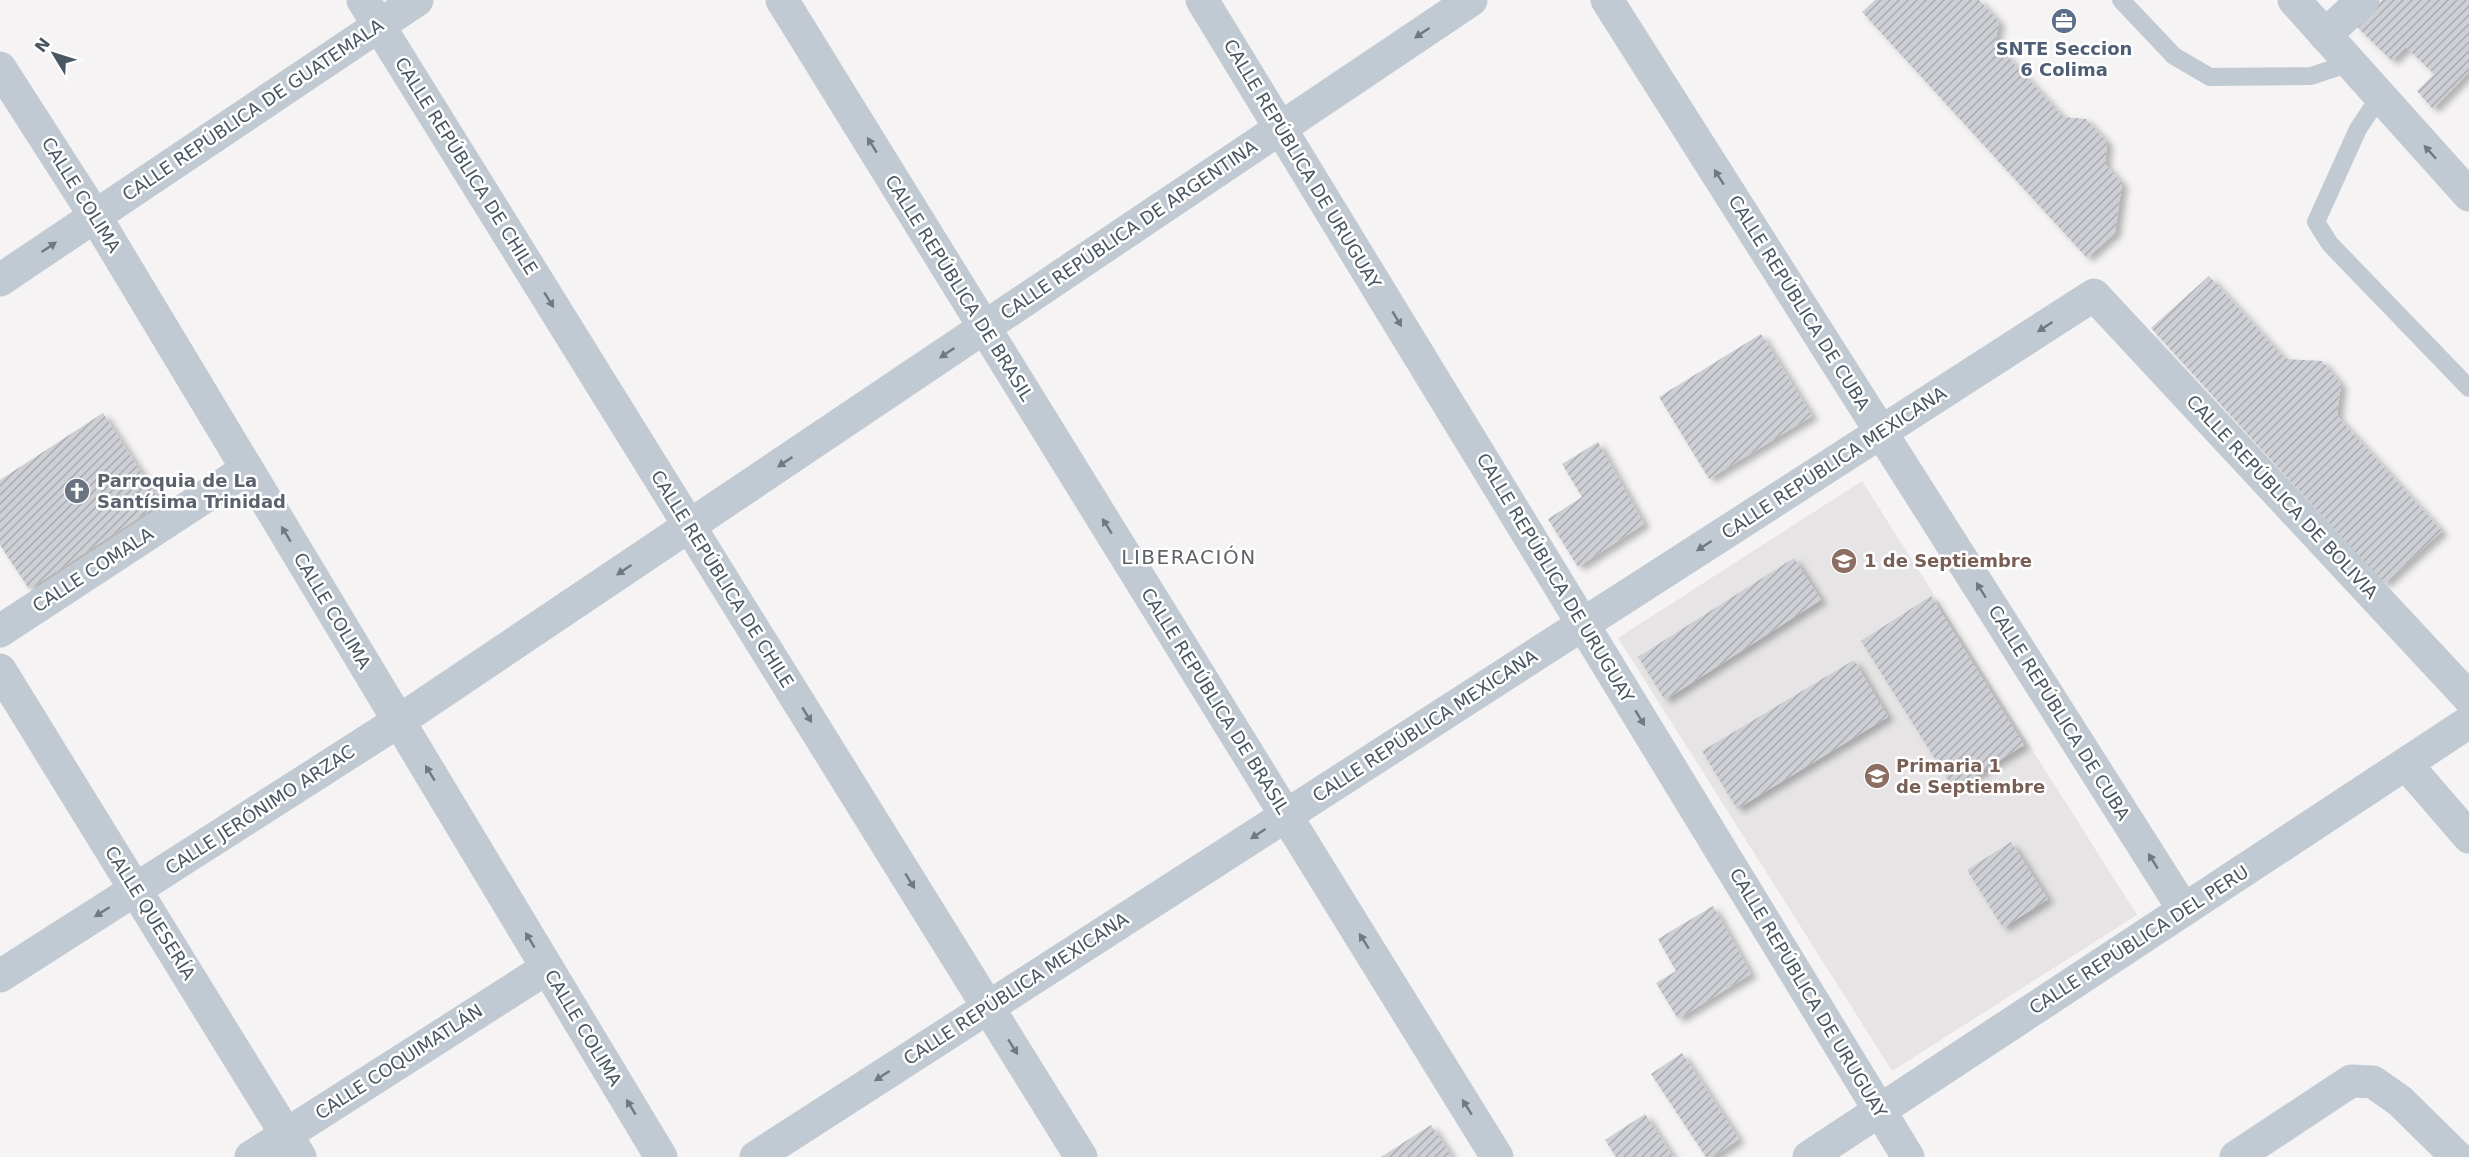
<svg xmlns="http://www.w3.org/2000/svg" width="2469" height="1157" font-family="'DejaVu Sans',sans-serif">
<defs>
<pattern id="building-hatch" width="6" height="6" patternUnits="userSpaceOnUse" patternTransform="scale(1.5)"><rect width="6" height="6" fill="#cdcfd5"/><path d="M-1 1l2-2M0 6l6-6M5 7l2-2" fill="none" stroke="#a8abb0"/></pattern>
<filter id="shadow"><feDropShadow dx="6" dy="4" stdDeviation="3" flood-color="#0004"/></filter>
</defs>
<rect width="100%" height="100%" fill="#f5f3f3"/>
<path fill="#e6e4e5" d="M1862,481L2137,915L1892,1071L1618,638Z"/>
<path fill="url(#building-hatch)" filter="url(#shadow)" d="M1875,0H1979L1999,22L1995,43L2063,117L2086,119L2107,142L2105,164L2122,183L2115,233L2087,258L1862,12Z
M2382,0H2469V72L2433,109L2417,91L2434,74L2406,47L2392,61L2355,25Z
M2209,276L2285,359L2322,361L2341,384L2337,416L2442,531L2384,584L2151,328Z
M1761,334L1812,416L1709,479L1659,397Z
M103,413L161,503L29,589L0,545V480Z
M1598,442L1644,524L1578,567L1548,519L1582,497L1562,464Z
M1794,558L1821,600L1665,700L1638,657Z
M1931,596L2024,745L1954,789L1861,641Z
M1854,660L1888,717L1737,809L1702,751Z
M2011,842L2048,899L2003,928L1967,870Z
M1713,906L1751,974L1678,1019L1656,983L1676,971L1658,939Z
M1682,1053L1739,1139L1713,1157H1706L1651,1074Z
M1645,1114L1673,1157H1616L1605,1140Z
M1431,1125L1452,1157H1381Z"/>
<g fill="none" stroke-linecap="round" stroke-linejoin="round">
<path stroke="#c1cad2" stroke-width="18" d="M2121,0L2174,56L2210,77L2311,76L2350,63
M2380,96L2358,129L2316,222L2330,244L2469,388"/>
<path stroke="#c1cad2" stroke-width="33" d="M363,0L1081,1157
M782,0L1497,1157
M1202,0L1908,1157
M1607,0L2184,910
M2325,35L2363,0
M0,68L95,216L661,1157
M0,280L417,0
M0,631L247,469
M0,670L300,1157
M2406,764L2469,837
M0,976L399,721L1471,0
M251,1157L547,968
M756,1157L2094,295L2469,698
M1809,1157L2469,722
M2236,1157L2351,1081L2373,1082L2400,1101L2457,1157"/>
<path stroke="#c1cad2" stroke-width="33" d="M2294,0L2469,195"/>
</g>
<defs><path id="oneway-solid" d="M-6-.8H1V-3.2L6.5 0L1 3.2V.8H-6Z" transform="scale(1.5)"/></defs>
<g fill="#6e7983">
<use href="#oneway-solid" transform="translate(1422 33) rotate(146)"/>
<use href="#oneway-solid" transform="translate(872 145) rotate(-122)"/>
<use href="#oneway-solid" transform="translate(2430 152) rotate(-132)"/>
<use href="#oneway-solid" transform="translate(1719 177) rotate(-122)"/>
<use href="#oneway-solid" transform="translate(49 247) rotate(-34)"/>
<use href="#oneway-solid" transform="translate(549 300) rotate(58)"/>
<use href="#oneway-solid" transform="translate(1397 319) rotate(59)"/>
<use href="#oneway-solid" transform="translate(2045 327) rotate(147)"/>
<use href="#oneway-solid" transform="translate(947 353) rotate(146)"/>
<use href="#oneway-solid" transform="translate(785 462) rotate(146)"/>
<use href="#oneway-solid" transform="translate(1107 526) rotate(-122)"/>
<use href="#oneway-solid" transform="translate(286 534) rotate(-121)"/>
<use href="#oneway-solid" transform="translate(1704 546) rotate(147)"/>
<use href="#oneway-solid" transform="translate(624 570) rotate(146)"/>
<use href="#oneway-solid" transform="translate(1981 590) rotate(-122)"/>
<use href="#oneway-solid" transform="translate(807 715) rotate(58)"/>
<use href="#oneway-solid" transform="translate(1640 718) rotate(59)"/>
<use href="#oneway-solid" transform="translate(430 773) rotate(-121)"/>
<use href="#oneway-solid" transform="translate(1258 834) rotate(147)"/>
<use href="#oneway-solid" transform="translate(2153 861) rotate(-122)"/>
<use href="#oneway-solid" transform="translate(910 881) rotate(58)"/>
<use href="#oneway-solid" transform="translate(102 912) rotate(148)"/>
<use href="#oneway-solid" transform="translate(530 940) rotate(-121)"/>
<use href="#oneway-solid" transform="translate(1364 941) rotate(-122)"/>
<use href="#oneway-solid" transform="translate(1013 1047) rotate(58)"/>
<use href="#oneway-solid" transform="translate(882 1076) rotate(147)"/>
<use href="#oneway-solid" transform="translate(631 1107) rotate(-121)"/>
<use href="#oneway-solid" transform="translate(1467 1107) rotate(-122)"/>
</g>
<defs>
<g id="office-disc" transform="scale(1.35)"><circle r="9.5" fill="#5c6f8a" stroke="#fff"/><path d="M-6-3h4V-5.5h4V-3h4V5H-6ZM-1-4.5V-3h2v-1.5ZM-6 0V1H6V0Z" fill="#fff"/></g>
<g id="church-disc" transform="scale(1.35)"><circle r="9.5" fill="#6b7280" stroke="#fff"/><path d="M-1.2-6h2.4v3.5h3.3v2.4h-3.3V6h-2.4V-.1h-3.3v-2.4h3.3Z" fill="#fff"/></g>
<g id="school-disc" transform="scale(1.35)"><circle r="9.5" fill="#8d6e63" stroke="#fff"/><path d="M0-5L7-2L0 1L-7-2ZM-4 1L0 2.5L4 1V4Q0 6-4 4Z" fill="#fff"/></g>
</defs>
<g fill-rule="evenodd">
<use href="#office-disc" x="2064" y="21"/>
<use href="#church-disc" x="77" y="491"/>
<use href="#school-disc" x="1844" y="561"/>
<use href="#school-disc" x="1877" y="776"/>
</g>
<g text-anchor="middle" stroke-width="5" stroke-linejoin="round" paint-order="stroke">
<g font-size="18" font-weight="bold" fill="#4e5e75" stroke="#fff">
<text x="2064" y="55">SNTE Seccion<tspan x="2064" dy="21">6 Colima</tspan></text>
</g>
<g font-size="18" fill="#4a5661" stroke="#fff">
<text transform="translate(253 110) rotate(-34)" y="6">CALLE REPÚBLICA DE GUATEMALA</text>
<text transform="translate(1302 164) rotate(59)" y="6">CALLE REPÚBLICA DE URUGUAY</text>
<text transform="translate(466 166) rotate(58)" y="6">CALLE REPÚBLICA DE CHILE</text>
<text transform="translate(81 195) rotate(58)" y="6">CALLE COLIMA</text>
<text transform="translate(1129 230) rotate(-34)" y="6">CALLE REPÚBLICA DE ARGENTINA</text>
<text transform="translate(959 288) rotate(58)" y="6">CALLE REPÚBLICA DE BRASIL</text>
<text transform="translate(1799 303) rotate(58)" y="6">CALLE REPÚBLICA DE CUBA</text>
<text transform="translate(1834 463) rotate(-33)" y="6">CALLE REPÚBLICA MEXICANA</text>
<text transform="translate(2282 497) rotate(47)" y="6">CALLE REPÚBLICA DE BOLIVIA</text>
<text transform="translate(93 570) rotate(-33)" y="6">CALLE COMALA</text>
<text transform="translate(1555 578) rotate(59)" y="6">CALLE REPÚBLICA DE URUGUAY</text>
<text transform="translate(722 579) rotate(58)" y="6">CALLE REPÚBLICA DE CHILE</text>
<text transform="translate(332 611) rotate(59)" y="6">CALLE COLIMA</text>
<text transform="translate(1215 701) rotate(58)" y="6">CALLE REPÚBLICA DE BRASIL</text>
<text transform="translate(2059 713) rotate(58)" y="6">CALLE REPÚBLICA DE CUBA</text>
<text transform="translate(1425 726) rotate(-33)" y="6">CALLE REPÚBLICA MEXICANA</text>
<text transform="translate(260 810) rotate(-33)" y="6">CALLE JERÓNIMO ARZAC</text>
<text transform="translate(150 913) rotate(58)" y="6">CALLE QUESERÍA</text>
<text transform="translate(2139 940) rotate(-33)" y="6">CALLE REPÚBLICA DEL PERU</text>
<text transform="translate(1016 989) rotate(-33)" y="6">CALLE REPÚBLICA MEXICANA</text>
<text transform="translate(1808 993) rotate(59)" y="6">CALLE REPÚBLICA DE URUGUAY</text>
<text transform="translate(583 1028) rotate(59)" y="6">CALLE COLIMA</text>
<text transform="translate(399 1062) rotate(-33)" y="6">CALLE COQUIMATLÁN</text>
</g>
<g font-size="18" font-weight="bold" fill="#5b616d" stroke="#fff" text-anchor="start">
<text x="97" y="487">Parroquia de La<tspan x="97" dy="21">Santísima Trinidad</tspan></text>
</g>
<g font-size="18" font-weight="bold" fill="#785e54" stroke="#fff" text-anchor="start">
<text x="1864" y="567">1 de Septiembre</text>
<text x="1896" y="772">Primaria 1<tspan x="1896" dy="21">de Septiembre</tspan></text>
</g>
<g font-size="20" letter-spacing="1.5" fill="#5f6368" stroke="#fff">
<text x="1189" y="564">LIBERACIÓN</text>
</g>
</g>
<g transform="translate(54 54) rotate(308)" stroke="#ffffff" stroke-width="4.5" paint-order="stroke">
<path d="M0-4.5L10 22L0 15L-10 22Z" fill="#4a5661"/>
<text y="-9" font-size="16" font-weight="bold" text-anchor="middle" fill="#4a5661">N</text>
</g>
</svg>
